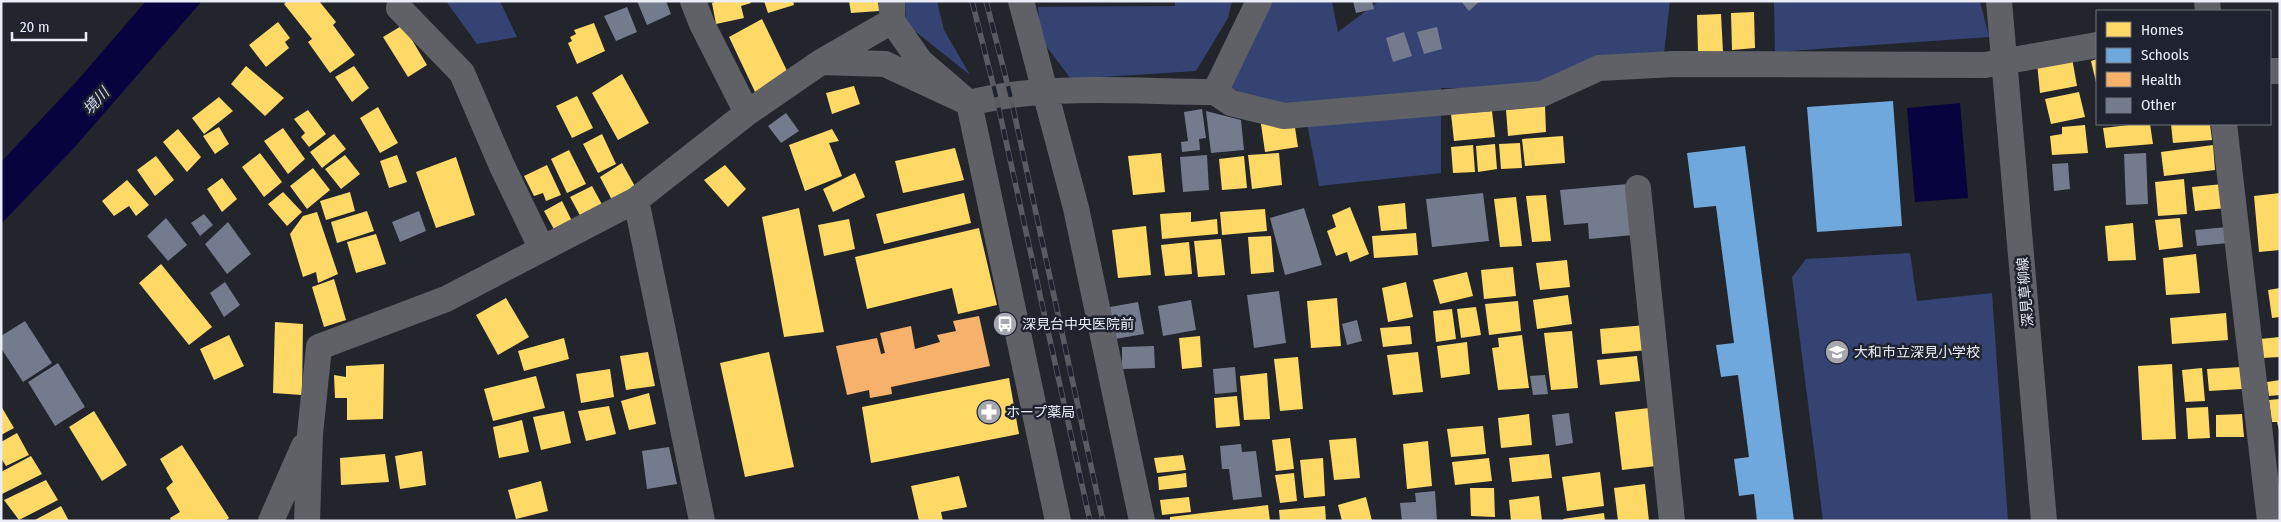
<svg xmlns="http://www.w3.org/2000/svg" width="2281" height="522" font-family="'Fira Sans Condensed','Noto Sans JP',sans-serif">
<rect width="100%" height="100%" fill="#22252c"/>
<path fill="#354373" d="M446,1H500L517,37L477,44Z
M905,1H937L944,30L970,75L906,24Z
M1175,1H1232L1228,18L1196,71L1071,79L1040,38L1038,7L1175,6Z
M1266,1H1332L1338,32L1379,1H1670L1663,62L1541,89L1441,88V173L1319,186L1304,107L1258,100L1228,87Z
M1774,1H1980L1989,37L1775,52Z
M1910,253L1917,301L1992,293L2008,521H1823L1792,277L1806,259Z"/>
<path fill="#07033f" d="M146,1H202L73,149L1,224V162L77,81Z
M1960,103L1968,198L1915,202L1907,108Z"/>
<path fill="#ffd966" d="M287,1H319L336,22L333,25L355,55L330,73L308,42L312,39L284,4Z
M717,1H750L751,3L741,6L744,18L716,24L712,3Z
M764,1H793L794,5L768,13Z
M849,1H878L879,11L851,13Z
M1754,12L1755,48L1732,50L1731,13Z
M1721,14L1723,52H1698L1697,15Z
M762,19L789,75L756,94L729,37Z
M278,22L290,38L285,42L289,48L266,67L249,45Z
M594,23L605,51L577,64L568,43L572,41L570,37L576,34L574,30Z
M403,25L427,65L408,77L383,37Z
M2072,58L2077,86L2040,93L2037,63Z
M2097,59V82H2096L2091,61Z
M246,66L284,98L265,116L231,84Z
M354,66L369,88L352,102L335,77Z
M622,74L649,123L618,140L592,93Z
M854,86L860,104L832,114L826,93Z
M2079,92L2085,117L2051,124L2045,99Z
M577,96L593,128L572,138L556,106Z
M219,97L233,111L204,134L192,118Z
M1545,106L1546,132L1508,136L1506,110Z
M378,107L398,143L380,153L360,118Z
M308,110L326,134L309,147L301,137L305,133L294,119Z
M1492,111L1495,137L1454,141L1451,114Z
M1294,121L1298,147L1265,152L1261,124Z
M2138,124H2150L2153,144L2106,148L2103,128Z
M2171,124H2210L2212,140L2173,143Z
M2085,125L2088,153L2052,155L2050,136L2062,134V127Z
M219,127L229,144L215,154L203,136Z
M283,128L305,159L288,174L264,141Z
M178,129L201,157L187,172L163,142Z
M832,129L839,141L829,143L842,176L805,191L789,145Z
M334,134L346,149L322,168L310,152Z
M602,134L616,164L598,173L583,144Z
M1563,136L1565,163L1525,166L1522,139Z
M1520,143L1522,168L1501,169L1499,144Z
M1495,144L1497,169L1478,172L1476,146Z
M1473,145L1475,172L1453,173L1451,147Z
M2213,145L2215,170L2164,176L2161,152Z
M955,148L964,180L903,193L895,161Z
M569,150L586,184L567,193L551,159Z
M260,153L282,182L264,197L242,167Z
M1161,153L1165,192L1133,195L1128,156Z
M1279,153L1282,185L1252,189L1248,155Z
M345,155L360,174L341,189L325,169Z
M397,155L407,182L389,188L380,161Z
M156,156L174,180L155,196L137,170Z
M1244,156L1247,188L1222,190L1219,159Z
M456,157L475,215L436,228L416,172Z
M622,163L637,190L614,204L600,177Z
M547,165L561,195L546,201L543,193L534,196L524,176Z
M725,165L746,189L728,207L704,180Z
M313,168L330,190L307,209L290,186Z
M855,173L865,197L833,212L823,189Z
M222,178L237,199L222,212L207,189Z
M2184,179L2187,214L2158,216L2155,182Z
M127,180L149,205L136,216L129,206L114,216L102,201Z
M2223,184L2227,208L2195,211L2192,187Z
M592,186L605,210L583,221L570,197Z
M283,192L302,212L287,226L268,204Z
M350,192L355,211L326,220L320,201Z
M964,193L971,223L884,244L876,214Z
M2280,193V250L2259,252L2254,196Z
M1546,195L1551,241L1532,242L1526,196Z
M1516,197L1522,246L1500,247L1494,199Z
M562,201L573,223L556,233L544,211Z
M1405,203L1407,229L1381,231L1378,206Z
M1350,207L1369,254L1350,262L1347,252L1336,256L1327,231L1336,227L1332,215Z
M799,208L824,332L784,337L762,217Z
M1265,209L1267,231L1222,235L1220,212Z
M367,211L374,231L337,243L331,222Z
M317,212L338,274L318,283L316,272L303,277L290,234L303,216Z
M1191,212V222L1217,219L1218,234L1162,239L1160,214Z
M2180,218L2183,247L2159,250L2155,220Z
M849,219L855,249L824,256L818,225Z
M2133,223L2136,260L2108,261L2105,226Z
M1146,226L1151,275L1118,278L1112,230Z
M979,228L997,305L958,314L952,288L867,309L855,257Z
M1416,233L1418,255L1374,258L1372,236Z
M376,234L386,264L356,273L347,242Z
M1271,236L1274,272L1251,274L1248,237Z
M1221,239L1225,275L1198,277L1194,241Z
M1189,242L1192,274L1165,276L1161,245Z
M2196,254L2200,293L2166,295L2163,258Z
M1567,260L1570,287L1540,290L1536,263Z
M161,264L212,327L189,345L139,283Z
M1513,267L1516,296L1484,299L1481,270Z
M1467,272L1473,296L1440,304L1433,280Z
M334,279L346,320L324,327L312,287Z
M1406,282L1413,317L1388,322L1382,288Z
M2280,288V317L2272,318L2268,290Z
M1568,295L1572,324L1537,329L1533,300Z
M506,298L529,337L498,355L476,315Z
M1337,298L1341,346L1311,348L1307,301Z
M1518,301L1521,331L1489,335L1485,304Z
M1476,307L1481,335L1461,338L1457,309Z
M1452,309L1456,339L1436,342L1433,311Z
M2226,313L2228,340L2172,344L2170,318Z
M275,322L303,324L302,395L273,393Z
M1646,325L1649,350L1602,354L1600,329Z
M1410,326L1412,344L1383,347L1380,328Z
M1572,331L1578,388L1551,390L1544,333Z
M229,335L244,366L214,380L200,349Z
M1522,335L1529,388L1498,390L1492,348L1499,347L1498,338Z
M1200,336L1202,367L1182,369L1179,338Z
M2280,337V357L2262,358L2260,339Z
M564,338L569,359L524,371L518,351Z
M1467,342L1470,374L1441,378L1437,346Z
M648,352L655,386L626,390L620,356Z
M769,352L794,467L745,477L720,363Z
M1418,352L1423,392L1393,395L1387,355Z
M1637,356L1640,381L1600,385L1597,360Z
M1298,357L1303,409L1280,411L1274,359Z
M384,364L383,419L347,420V398H335L334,375L346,377V366Z
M2172,364L2176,439L2142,440L2138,366Z
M2241,367L2242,389L2209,391L2207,369Z
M2202,368L2205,401L2185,402L2182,370Z
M610,369L614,397L581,403L576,374Z
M1267,373L1270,419L1244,420L1240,376Z
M536,376L545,408L493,421L484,389Z
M1009,378L1019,434L871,463L862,407Z
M2280,380V395L2269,396L2267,382Z
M649,393L656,424L629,430L621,401Z
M1237,396L1240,426L1216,428L1214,398Z
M2280,399V429L2279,430L2277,422H2272L2269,400Z
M1,406L14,428L1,435Z
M609,406L616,434L586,441L578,411Z
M2208,407L2210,438L2188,439L2186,408Z
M1649,408L1656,466L1622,470L1615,412Z
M94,411L127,465L102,481L69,427Z
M564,411L571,443L541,450L533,417Z
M1529,414L1532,445L1501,448L1498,418Z
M2242,414L2244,437H2216V415Z
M522,420L529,452L499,458L493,427Z
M1483,426L1486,454L1451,457L1447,429Z
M17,433L29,455L6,466L1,458V442Z
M1290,438L1294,469L1276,471L1272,440Z
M1356,438L1360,478L1334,480L1329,440Z
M1428,441L1432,486L1407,489L1403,444Z
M182,445L229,518L225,521H171L170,518L180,512L166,488L173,482L160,459Z
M422,451L426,485L400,489L395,456Z
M385,454L389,482L341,485L340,458Z
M1549,454L1552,478L1512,482L1509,458Z
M1183,455L1186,470L1157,473L1154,458Z
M31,456L42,474L2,494L1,472Z
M1323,458L1325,496L1304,498L1300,460Z
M1489,458L1492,481L1455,485L1452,462Z
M1600,472L1604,506L1567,511L1562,477Z
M1186,473L1187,487L1159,490L1158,477Z
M1294,473L1297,501L1280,503L1275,475Z
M959,476L967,507L941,512L943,521H919L911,486Z
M46,480L58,500L19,520L4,500Z
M541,481L548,511L516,519L508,490Z
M1645,484L1649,521H1618L1614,488Z
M1470,488H1494L1495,517L1471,516Z
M1539,496L1542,521H1511L1509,500Z
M1189,497L1191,512L1162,515L1160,500Z
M1366,497L1372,521H1342L1338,505Z
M1268,505L1270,521H1170V517Z
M61,506L69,521H33Z
M1325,506L1326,521H1280L1279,510Z
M1604,513L1605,521H1564L1563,519Z"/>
<path fill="#6fa8dc" d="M1893,101L1902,226L1817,232L1807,107Z
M1745,146L1794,521H1757L1754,494L1739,496L1734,459L1749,457L1738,375L1721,377L1716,345L1734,343L1716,206L1694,208L1687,153Z"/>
<path fill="#f6b26b" d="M979,316L990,366L891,387L892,394L870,398L869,390L847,395L836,346L877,338L881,354L885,353L880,333L911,326L915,349L940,342L937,335L956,331L953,321Z"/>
<path fill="#747b8d" d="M637,1H666L671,14L647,25Z
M1353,1H1372L1374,9L1356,13Z
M1461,1H1480L1469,11Z
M627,7L637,32L616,41L604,16Z
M1437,27L1442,49L1424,54L1417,32Z
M1404,32L1412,56L1393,62L1386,38Z
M1202,109L1206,138L1199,139L1200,150L1182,152L1181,142L1188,141L1184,112Z
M1206,111L1241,120L1244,150L1211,153Z
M786,113L799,131L781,143L768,126Z
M2146,153L2148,204L2126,205L2124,154Z
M1207,155L1209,190L1183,192L1180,157Z
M2068,163L2070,189L2054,191L2052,164Z
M1628,184L1634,235L1589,239L1588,223L1564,225L1560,190Z
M1483,193L1489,241L1432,247L1426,199Z
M1304,208L1322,265L1285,275L1270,218Z
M419,211L426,231L400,242L392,222Z
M204,214L213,225L200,236L191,223Z
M166,218L187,245L168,261L147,236Z
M228,222L251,254L227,274L205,244Z
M2228,227L2229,243L2197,246L2195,230Z
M225,282L240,305L224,317L210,293Z
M1279,291L1286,343L1254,348L1247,295Z
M1191,300L1196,330L1163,336L1158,306Z
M1138,302L1144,334L1115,339L1110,307Z
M1357,320L1362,341L1347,345L1342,324Z
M25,321L52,363L23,382L1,348V336Z
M1154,346L1155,368L1122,369V347Z
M58,363L85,407L55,426L28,382Z
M1235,367L1237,392L1215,394L1213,369Z
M1545,375L1548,394L1533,395L1530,376Z
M1569,413L1573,443L1556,446L1552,415Z
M1241,444L1242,452L1256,451L1262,497L1233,500L1229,469H1222L1220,446Z
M669,447L677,484L647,489L642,451Z
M1435,491L1437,521H1402L1400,503L1416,502L1415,493Z"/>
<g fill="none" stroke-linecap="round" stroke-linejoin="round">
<path stroke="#5f6167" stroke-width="26" d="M693,1L702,24L747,113
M892,1V21L920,61L969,103L1058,521
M1021,1L1076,208L1142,521
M1999,1L2044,521
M2207,1L2208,11
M399,8L462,73L502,166L542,249
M821,62L885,64L969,103C1047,83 1134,92 1215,92L1231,103L1284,116L1542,94L1599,68L1674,64L1985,65L2097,45
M2270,71H2280
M1215,92L1259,1
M2224,124L2270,521
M1638,188L1672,521
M636,200L702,521
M271,521L304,446
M307,521L310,434L319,347L446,299L636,200L747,113L821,62L892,21"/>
<g stroke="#595b60" stroke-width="5.5">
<path id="rail" d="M972,1L996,96L1090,521
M986,1L1010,94L1103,521"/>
</g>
<use href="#rail" stroke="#1f232f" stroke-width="4" stroke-dasharray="11" stroke-linecap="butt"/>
</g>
<defs>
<g id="bus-disc" transform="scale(1.25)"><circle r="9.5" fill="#a4a7af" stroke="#1f232f"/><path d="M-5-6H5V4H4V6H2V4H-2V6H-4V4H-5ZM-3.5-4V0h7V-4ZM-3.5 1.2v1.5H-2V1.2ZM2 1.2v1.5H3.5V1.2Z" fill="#fff"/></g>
<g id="school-disc" transform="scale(1.25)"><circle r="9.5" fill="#a4a7af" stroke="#1f232f"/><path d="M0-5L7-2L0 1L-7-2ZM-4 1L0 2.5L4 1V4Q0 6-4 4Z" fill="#fff"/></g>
<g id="pharmacy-disc" transform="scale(1.25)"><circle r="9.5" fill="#a4a7af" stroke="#1f232f"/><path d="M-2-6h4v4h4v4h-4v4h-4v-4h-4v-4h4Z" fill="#fff"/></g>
</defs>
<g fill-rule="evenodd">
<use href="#bus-disc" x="1005" y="324"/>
<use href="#school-disc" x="1837" y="352"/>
<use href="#pharmacy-disc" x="989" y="412"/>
</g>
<g text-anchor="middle" stroke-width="5" stroke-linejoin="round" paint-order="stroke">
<g font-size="14" fill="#eaedf6" stroke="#1f232f">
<text transform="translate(2025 292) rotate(-95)" y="5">深見草柳線</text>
</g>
<g font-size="14" fill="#eaedf6" stroke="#1f232f" text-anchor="start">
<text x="1022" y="329">深見台中央医院前</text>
<text x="1854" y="357">大和市立深見小学校</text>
<text x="1006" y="417">ホープ薬局</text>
</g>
<g font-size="15" font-style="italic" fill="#d4dbf0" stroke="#1f232f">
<text transform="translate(96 101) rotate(-47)" y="5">境川</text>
</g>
</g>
<rect width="2281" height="522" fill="none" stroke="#eaedf6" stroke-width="5"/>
<rect x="2096" y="10" width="175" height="115" fill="#1f232f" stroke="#70747f"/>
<rect x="2106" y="22" width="25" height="15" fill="#ffd966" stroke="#70747f"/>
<text x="2141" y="35" font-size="15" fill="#eaedf6">Homes</text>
<rect x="2106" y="48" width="25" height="15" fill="#6fa8dc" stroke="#70747f"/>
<text x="2141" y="60" font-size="15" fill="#eaedf6">Schools</text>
<rect x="2106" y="72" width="25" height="15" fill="#f6b26b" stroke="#70747f"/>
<text x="2141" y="85" font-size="15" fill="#eaedf6">Health</text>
<rect x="2106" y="98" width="25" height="15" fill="#747b8d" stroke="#70747f"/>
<text x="2141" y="110" font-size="15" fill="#eaedf6">Other</text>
<path d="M12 32v8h74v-8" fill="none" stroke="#eaedf6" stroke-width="2.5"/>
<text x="20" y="32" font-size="15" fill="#eaedf6" stroke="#1f232f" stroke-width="4" paint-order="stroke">20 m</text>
</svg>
